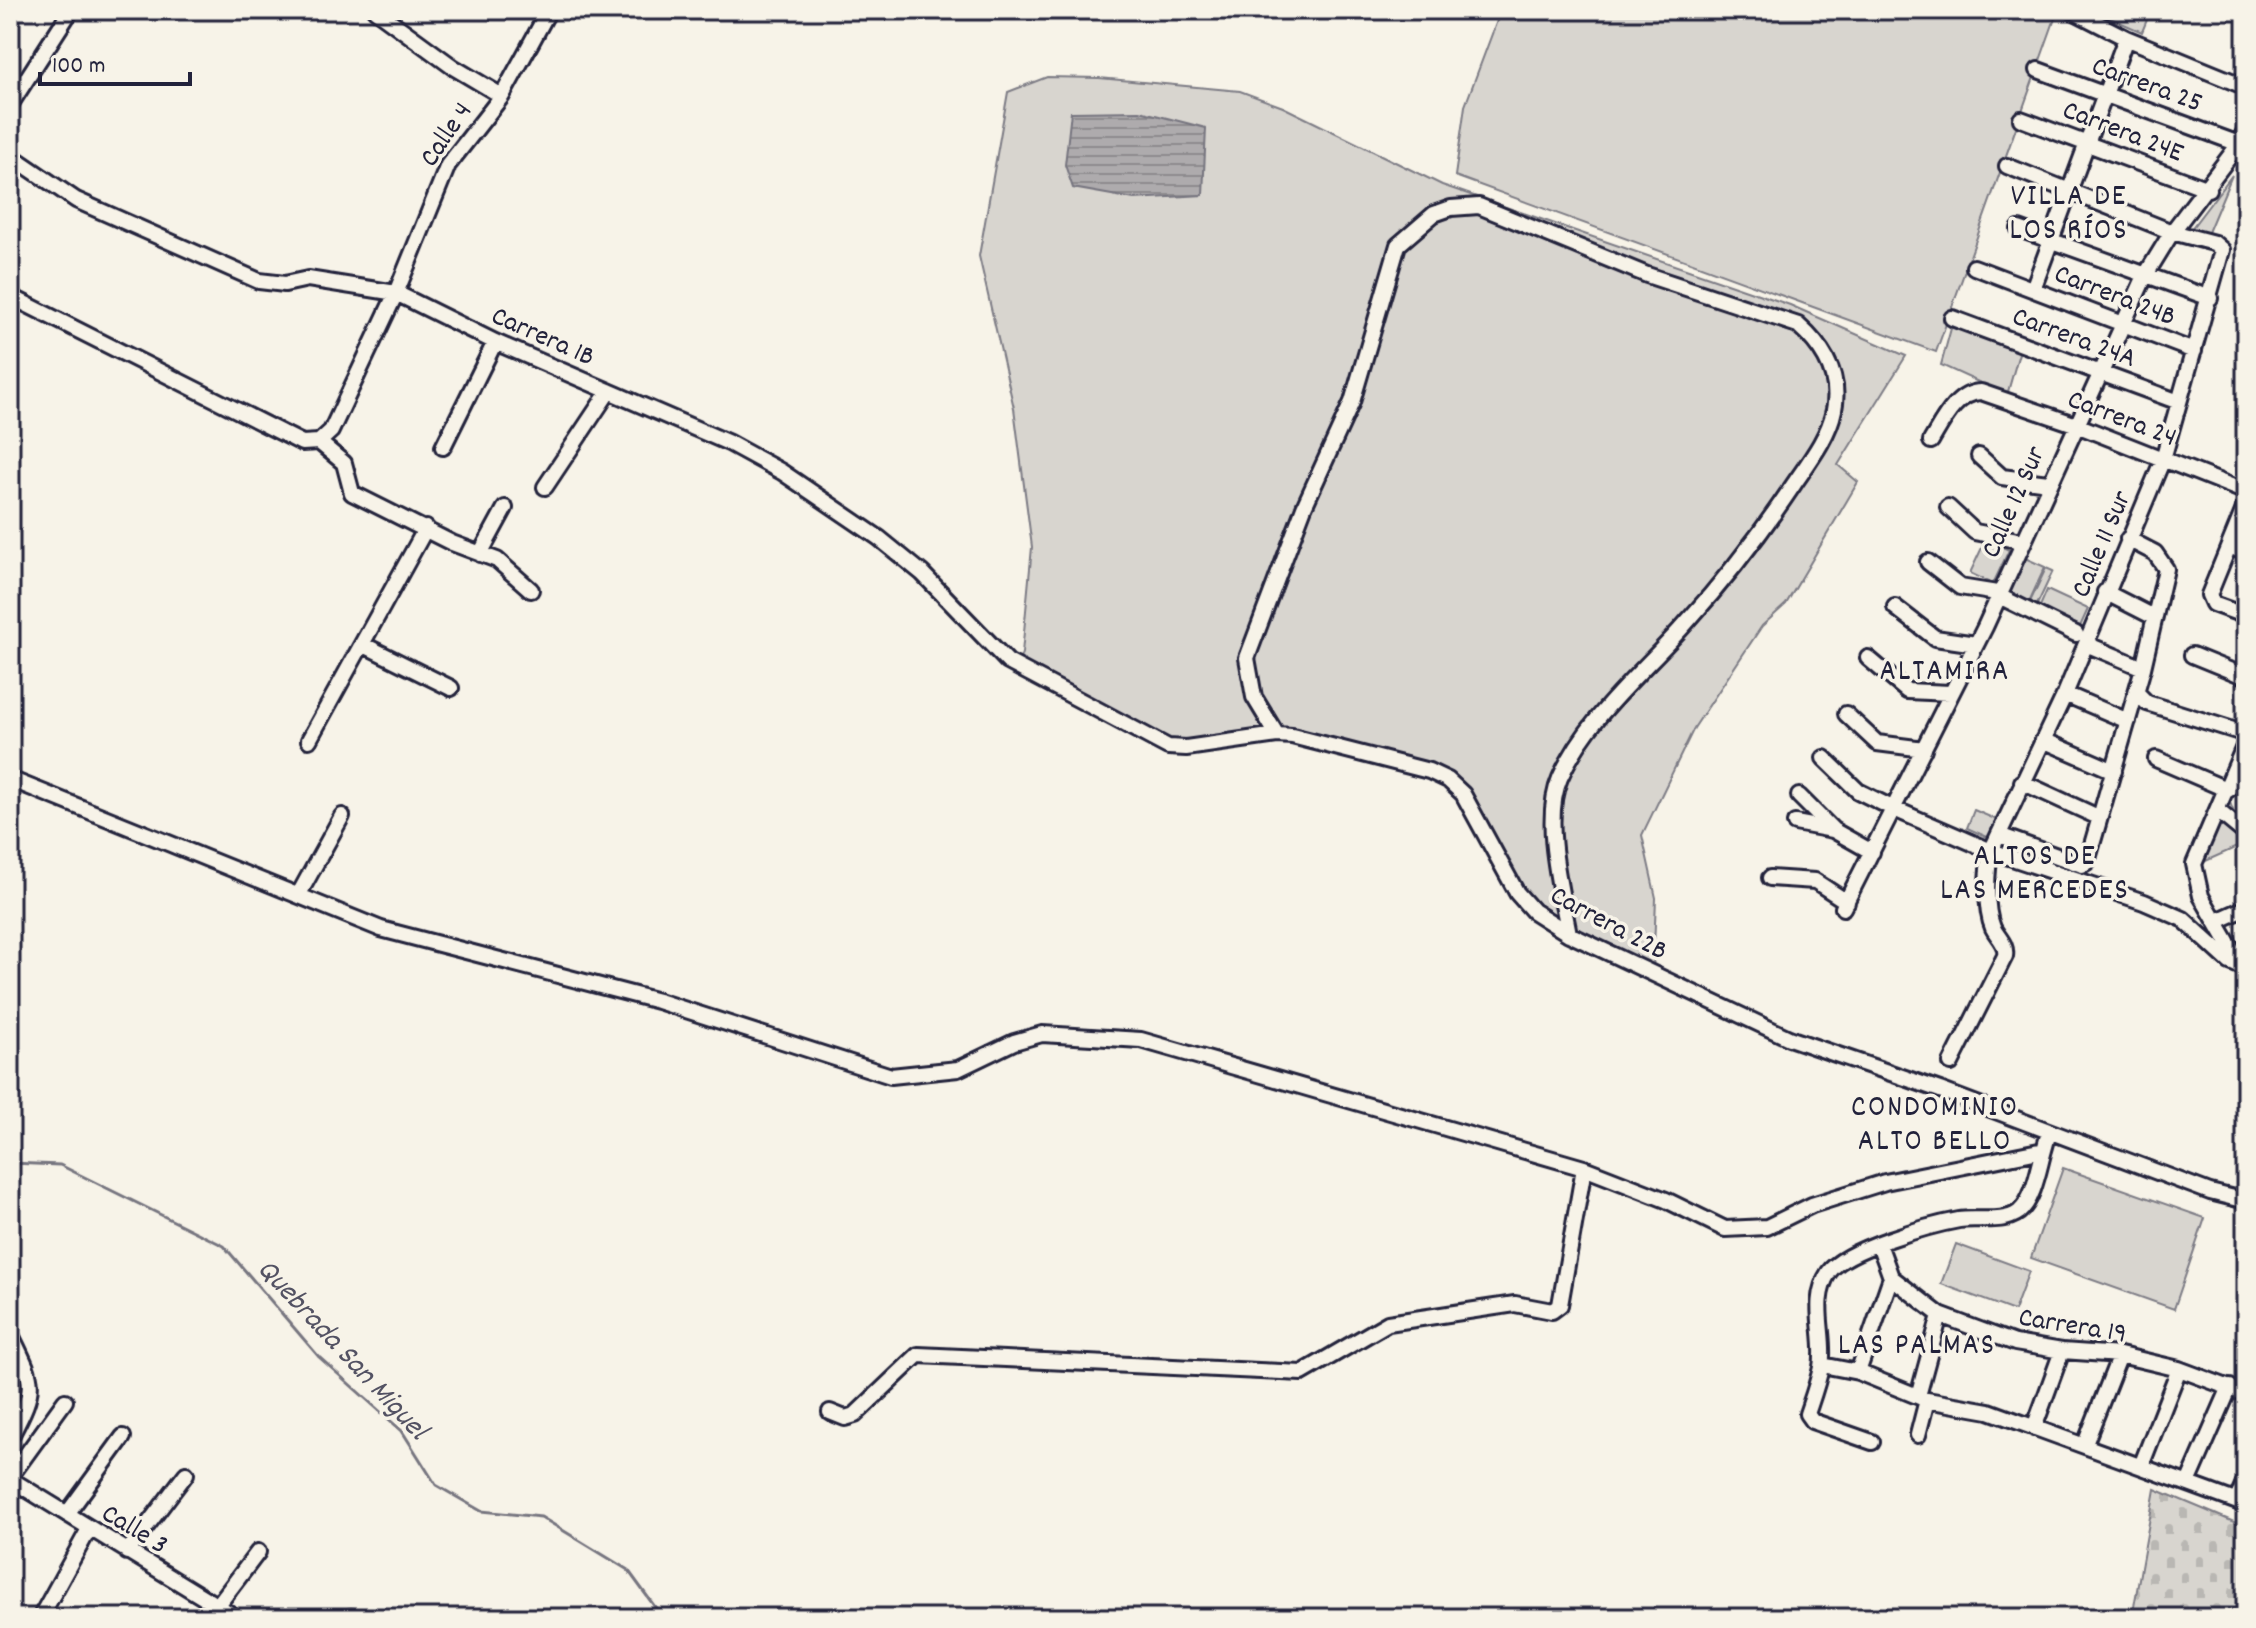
<svg xmlns="http://www.w3.org/2000/svg" width="2256" height="1628" font-family="Dekko,sans-serif">
<defs>
<pattern id="cemetery-stones" width="16" height="16" patternUnits="userSpaceOnUse" patternTransform="scale(2)"><rect width="16" height="16" fill="#d8d5cf"/><path d="M2 7V4a2 2 0 0 1 4 0v3zM10 15v-3a2 2 0 0 1 4 0v3z" fill="#b9b7b3"/></pattern>
<pattern id="water-rules" width="6" height="5" patternUnits="userSpaceOnUse" patternTransform="scale(2)"><rect width="6" height="5" fill="#aeabad"/><path d="M0 2.5h6" fill="none" stroke="#8d8b8e"/></pattern>
</defs>
<rect width="100%" height="100%" fill="#f7f3e8"/>
<filter id="ink" filterUnits="userSpaceOnUse"><feTurbulence type="fractalNoise" baseFrequency=".0125" numOctaves="2"/><feDisplacementMap in="SourceGraphic" scale="16" xChannelSelector="R" yChannelSelector="G"/><feConvolveMatrix kernelMatrix="1 2 1 2 8 2 1 2 1" color-interpolation-filters="sRGB"/></filter>
<g filter="url(#ink)">
<path fill="#d8d5cf" stroke="#7d7c85" stroke-width="2" d="M1501,10H2058L1936,352L1455,176L1465,106Z
M2092,10H2151L2142,32Z
M1047,77L1099,78L1240,91L1283,107L1442,185L1790,305L1906,356L1838,465L1858,482L1786,604L1762,626L1694,728L1642,835L1656,898L1653,974L1533,911L1448,780L1292,736L1186,748L1017,667L1022,653L1032,547L1014,408L979,256L1008,92Z
M2232,175L2206,237L2191,229Z
M1953,321L2021,346L2007,395L1941,365Z
M1986,539L2009,550L1993,584L1970,573Z
M2025,558L2045,567L2028,604L2008,594Z
M2046,568L2053,571L2036,607L2029,604Z
M2047,590L2088,609L2078,631L2038,611Z
M2227,795L2246,843L2199,864Z
M1974,810L2002,822L1994,840L1967,828Z
M2063,1168L2205,1218L2174,1309L2031,1258Z
M1956,1244L2029,1271L2014,1311L1941,1284Z"/>
<path fill="url(#cemetery-stones)" stroke="#7d7c85" stroke-width="2" d="M2155,1489L2246,1527V1618H2132Z"/>
<path fill="url(#water-rules)" stroke="#76747f" stroke-width="2" d="M1140,111L1206,128L1203,195L1134,199L1073,188L1065,165L1071,112Z"/>
<g fill="none" stroke-linecap="round" stroke-linejoin="round">
<path stroke="#76747f" stroke-width="3" d="M10,1163L60,1165L224,1246L319,1357L402,1431L436,1485L481,1511L541,1517L628,1570L663,1618"/>
<g stroke="#22223b" stroke-width="20">
<path id="minor" d="M375,10L453,67L502,96
M2071,10L2126,38L2246,87
M2038,70L2239,144
M10,105L71,10
M2021,119L2208,189
M10,155L76,200L259,281L285,284L308,279L396,293L495,342L729,443L782,472L879,538L922,573L1008,662L1168,747L1186,748L1277,735L1292,736L1429,771L1448,780L1463,794L1517,893L1533,911L1569,934L1789,1038L1940,1090L2210,1192L2246,1201
M2019,229L2210,298
M1974,267L2194,351
M2033,289L2126,38
M10,296L302,443L319,442L331,431L396,293L448,165L502,96L549,10
M1952,318L2179,402
M1931,441C1942,423 1956,392 1981,392L2074,424L2246,492
M319,442L344,463L352,493L452,543L497,560L531,590
M443,447L495,342
M1979,456L2002,477L2048,483
M545,487L609,391
M2246,504L2209,595L2213,604L2246,616
M1948,507L1975,532L2022,541
M2230,546L2246,553
M480,554L505,508
M1928,562L1960,587L1997,593
M2105,592L2154,617
M1997,595L2076,634
M1895,607L1935,638L1976,644
M362,644L451,688
M2086,644L2143,668
M2192,655L2246,677
M1868,658L1907,691L1950,693
M2136,692L2147,703L2246,734
M2065,694L2128,721
M1846,714L1877,743L1924,749
M1277,735L1254,697L1247,658L1304,507L1352,402L1398,245L1434,214L1451,208L1479,206L1647,275L1798,325C1823,347 1841,375 1834,410C1829,436 1809,462 1794,484C1762,532 1725,580 1686,623C1644,671 1586,718 1560,778C1542,819 1561,891 1569,934
M309,740L426,528
M2043,740L2114,771
M1824,758L1858,791L1892,808L1991,851L2144,902L2183,919L2230,962L2242,967
M2156,759L2228,790
M10,779L381,929L658,1001L891,1076L958,1069L1014,1042L1042,1034L1141,1040L1584,1168L1666,1200L1725,1229L1767,1227L1812,1205L1885,1182L2044,1150L2049,1132
M2022,782L2098,817
M1799,796L1833,830L1872,852
M2218,811L2246,834
M1795,823L1833,830
M1999,835L2082,865L2087,862L2143,668L2166,569L2155,553L2128,539
M1770,878L1815,881L1847,902
M299,894L342,816
M1843,908L1985,627L2145,276L2172,232L2239,144L2246,128
M2217,921L2246,908
M2242,967L2201,896L2194,864L2246,742
M1951,1063L2005,956C2007,944 1998,938 1993,928C1985,909 1986,871 1991,851L2065,694L2163,459L2222,250L2214,243L2172,232L2007,166
M1879,1244L1891,1277L1940,1315L2015,1343L2062,1351L2120,1355L2179,1369L2246,1394
M10,1333C34,1382 38,1385 12,1434
M1822,1365L1858,1372L1927,1400L1989,1411L2246,1505
M1858,1372L1891,1277
M1918,1396L1940,1315
M830,1412L845,1418L855,1415L918,1355L1302,1373L1388,1323L1515,1304L1552,1311L1560,1305L1584,1168
M2034,1428L2062,1351
M1918,1435L1927,1400
M1872,1442L1812,1421L1807,1414C1812,1399 1818,1383 1821,1367C1827,1336 1809,1302 1829,1272C1845,1249 1931,1225 1959,1220C1977,1217 2003,1224 2019,1212C2034,1200 2039,1167 2044,1150
M2085,1444L2120,1355
M2141,1466L2179,1369
M10,1477L65,1401
M10,1479L237,1618
M2188,1483L2230,1387
M2237,1500L2246,1479
M67,1514L123,1437
M127,1552L186,1474
M40,1618L89,1529
M208,1618L258,1552
M350,1618L351,1617"/>
</g>
<use href="#minor" stroke="#f7f3e8" stroke-width="14"/>
</g>
</g>
<g text-anchor="middle" stroke-width="7" stroke-linejoin="round" paint-order="stroke">
<g font-size="28" fill="#22223b" stroke="#f7f3e8">
<text transform="translate(2148 82) rotate(20)" y="10">Carrera 25</text>
<text transform="translate(2124 129) rotate(21)" y="10">Carrera 24E</text>
<text transform="translate(444 133) rotate(-56)" y="10">Calle 4</text>
<text transform="translate(2116 293) rotate(21)" y="10">Carrera 24B</text>
<text transform="translate(544 334) rotate(24)" y="10">Carrera 1B</text>
<text transform="translate(2075 335) rotate(20)" y="10">Carrera 24A</text>
<text transform="translate(2123 416) rotate(21)" y="10">Carrera 24</text>
<text transform="translate(2011 501) rotate(-66)" y="10">Calle 12 Sur</text>
<text transform="translate(2099 543) rotate(-67)" y="10">Calle 11 Sur</text>
<text transform="translate(1610 921) rotate(28)" y="10">Carrera 22B</text>
<text transform="translate(2073 1323) rotate(9)" y="10">Carrera 19</text>
<text transform="translate(136 1527) rotate(31)" y="10">Calle 3</text>
</g>
<g font-size="30" letter-spacing="2" fill="#22223b" stroke="#f7f3e8">
<text x="2069" y="204">VILLA DE<tspan x="2069" dy="34">LOS RÍOS</tspan></text>
<text x="1945" y="679">ALTAMIRA</text>
<text x="2035" y="864">ALTOS DE<tspan x="2035" dy="34">LAS MERCEDES</tspan></text>
<text x="1935" y="1115">CONDOMINIO<tspan x="1935" dy="34">ALTO BELLO</tspan></text>
<text x="1917" y="1353">LAS PALMAS</text>
</g>
<g font-size="30" font-style="italic" fill="#535263" stroke="#f7f3e8">
<text transform="translate(344 1348) rotate(47)" y="10">Quebrada San Miguel</text>
</g>
</g>
<rect width="2256" height="1628" fill="none" stroke="#f7f3e8" stroke-width="40"/>
<rect x="20" y="20" width="2216" height="1588" fill="none" stroke="#22223b" stroke-width="3" filter="url(#ink)"/>
<path d="M40 72v12h150v-12" fill="none" stroke="#22223b" stroke-width="4"/>
<text x="52" y="72" font-size="24" fill="#22223b" stroke="#f7f3e8" stroke-width="6" paint-order="stroke">100 m</text>
</svg>
